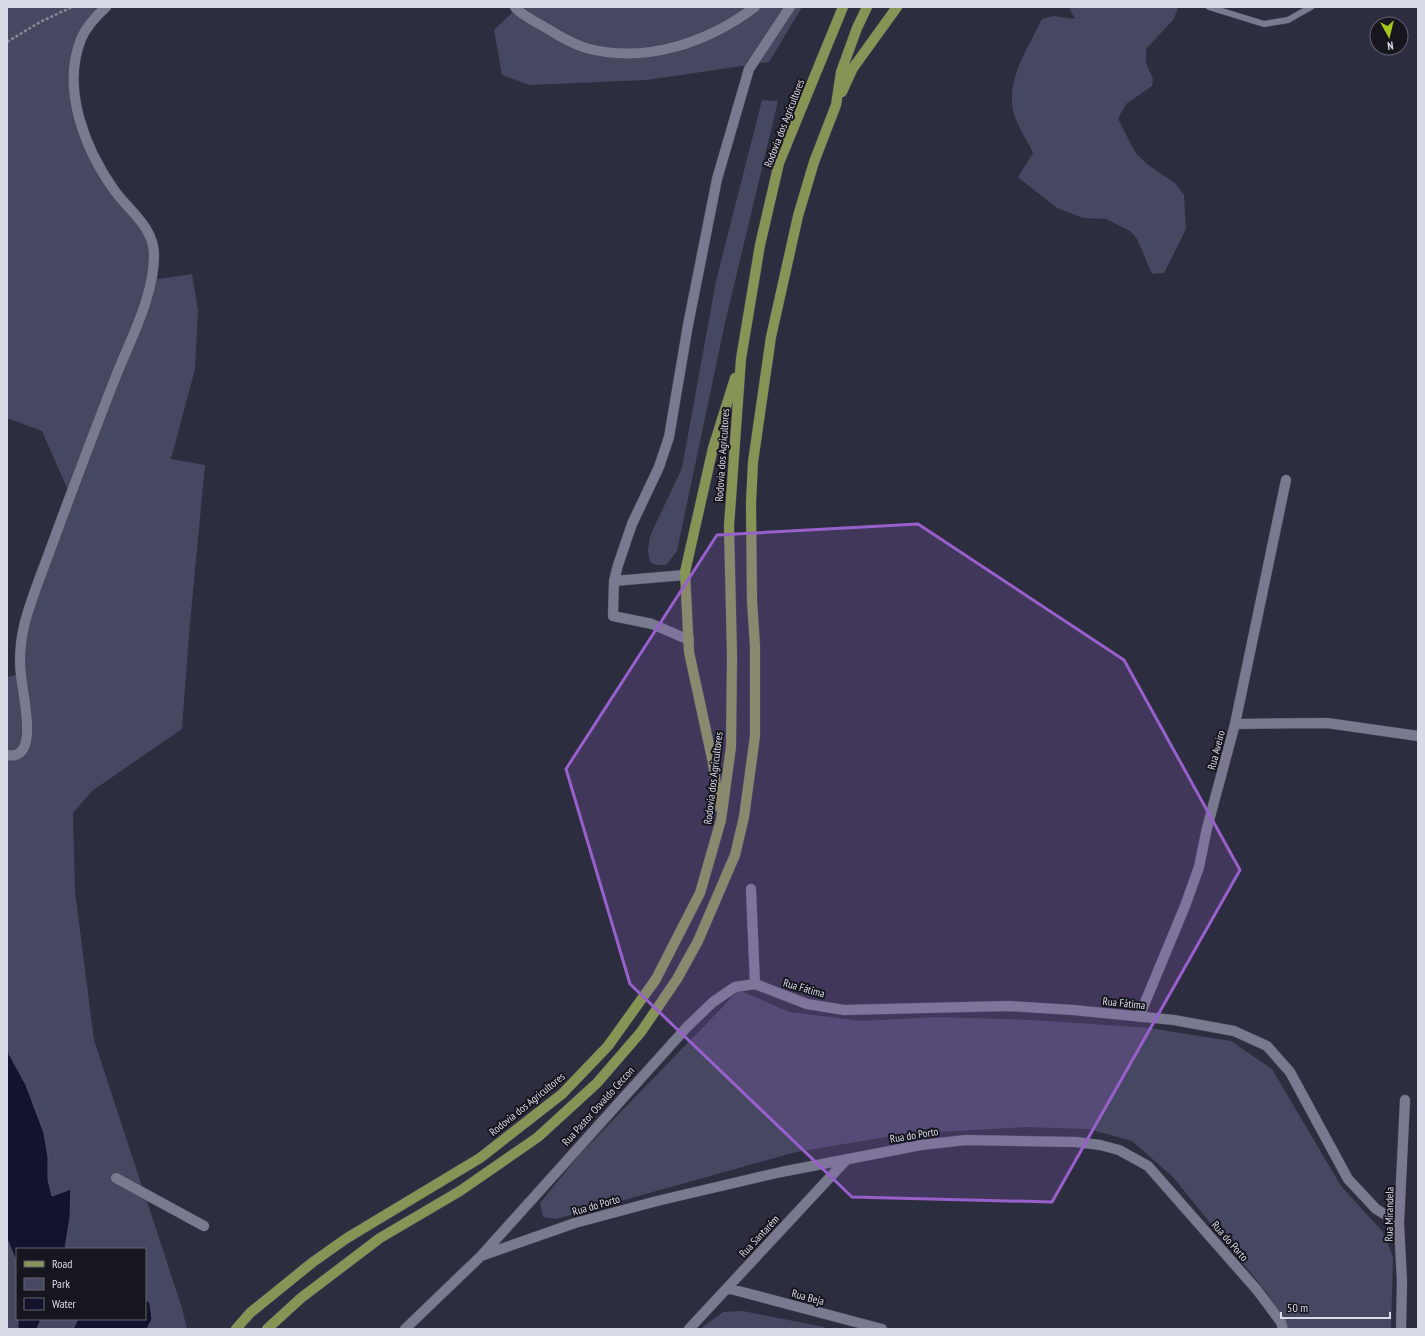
<svg xmlns="http://www.w3.org/2000/svg" width="1425" height="1336" font-family="'PT Sans Narrow',sans-serif">
<rect width="100%" height="100%" fill="#2c2d3f"/>
<path fill="#464761" d="M7,7H106L96,17L75,65L84,134L149,237L152,280L192,274L198,310L195,369L171,459L205,465L189,634L182,729L92,791L73,813L75,891L94,1040L182,1308L187,1329H147L152,1319L150,1303L145,1299V1249H65L70,1217L71,1189L52,1196L48,1180V1157L26,1085L9,1054L7,1025V677L20,674L21,649L70,495L42,431L7,418Z
M515,7H802L769,62L647,80L529,85L502,75L494,30L516,9Z
M1069,7H1178L1174,19L1146,49V63L1153,79L1152,86L1126,104L1118,119L1135,152L1148,165L1175,183L1184,195L1186,229L1164,273L1152,274L1137,239L1130,231L1106,219L1083,218L1057,208L1019,178V175L1033,153C1028,142 1021,132 1016,120C1002,85 1027,50 1042,19L1054,16L1075,19Z
M762,100L778,101L725,323L677,551L666,565H656L650,562L648,550L650,536L682,468L716,281Z
M739,990L789,1012L862,1021L936,1017L1032,1020L1150,1028L1231,1041L1272,1069L1341,1186L1383,1232L1393,1257L1391,1329H1289L1267,1293L1173,1177L1132,1141L1088,1129L1025,1127L904,1134L796,1152L556,1219L543,1217L540,1203L580,1154Z
M7,1239L17,1263L18,1329H7Z
M743,1311L824,1327L825,1329H700L723,1312Z
M41,1319H78L73,1329H37Z"/>
<path fill="#14132e" stroke="#4f4f66" d="M7,1025L9,1054L26,1085L44,1133L48,1157V1180L52,1196L71,1189L70,1217L65,1249H17V1263L7,1239Z
M145,1299L150,1303L152,1319L147,1329H73L78,1319H145Z
M18,1319H41L37,1329H18Z"/>
<g fill="none" stroke-linecap="round" stroke-linejoin="round">
<g stroke="#484858" stroke-width="7">
<path id="lane" d="M1209,7L1264,24L1288,20L1311,7"/>
</g>
<g stroke="#484858" stroke-width="11">
<path id="street" d="M515,7C519,14 540,24 548,29C559,36 573,44 586,48C645,64 707,43 755,7
M614,581L685,575
M689,640L652,624L613,616L614,581L618,565L632,524L659,467L669,437L688,325L717,179L749,69L790,7
M1235,724L1327,723L1418,736
M7,755C41,762 22,693 21,675C19,659 21,638 25,622C32,596 43,570 52,545C73,488 94,432 116,376C131,338 154,296 154,255C154,227 128,210 114,190C85,149 61,89 81,39C86,27 96,16 106,7
M755,984L807,1004L844,1010L1008,1006L1073,1010L1174,1020L1234,1031L1267,1046L1290,1072L1348,1179L1376,1209L1399,1223
M1139,1017L1185,906L1199,867L1207,828L1235,724L1286,480
M116,1178L204,1226
M481,1256L575,1223L657,1201L781,1172L921,1145L966,1140L1076,1142L1100,1145L1119,1150L1148,1166L1257,1290L1281,1322L1283,1329
M727,1288L882,1329
M405,1329L481,1256L687,1027L713,1002L735,987L755,984L751,889
M689,1329L847,1159
M1401,1329L1402,1282L1399,1223L1405,1100"/>
</g>
<g stroke="#484858" stroke-width="11">
<path id="primary" d="M842,92L853,68L897,7
M719,807L713,763L689,652L685,572L713,448L735,378
M236,1329L250,1313L313,1262L347,1238L480,1158L562,1094L608,1046L656,979L700,893L721,820L731,747L732,656L729,526L741,359L760,245L779,163L843,7
M267,1329L301,1298L380,1238L460,1191L538,1137L597,1083L641,1032L677,979L698,941L735,855L744,817L755,736V646L752,601L751,503L753,462L771,337L798,216L814,162L836,105L841,72L857,28L867,7"/>
</g>
<path stroke="#878897" stroke-width="2.5" stroke-dasharray="3 2" stroke-linecap="butt" d="M7,42L40,22L72,7"/>
<use href="#lane" stroke="#797a90" stroke-width="6"/>
<use href="#street" stroke="#797a90" stroke-width="10"/>
<use href="#primary" stroke="#869555" stroke-width="10"/>
</g>
<path fill="#9860cb" fill-opacity="0.2" stroke="#9860cb" stroke-width="3" stroke-linejoin="round" d="M918,524L1124,660L1240,870L1052,1202L852,1197L630,984L566,769L717,535Z"/>
<g text-anchor="middle" stroke-width="4" stroke-linejoin="round" paint-order="stroke">
<g font-size="11" fill="#dadbe8" stroke="#16161e">
<text transform="translate(784 123) rotate(-69)" y="4">Rodovia dos Agricultores</text>
<text transform="translate(722 455) rotate(-86)" y="4">Rodovia dos Agricultores</text>
<text transform="translate(1216 750) rotate(-75)" y="4">Rua Aveiro</text>
<text transform="translate(713 778) rotate(-83)" y="4">Rodovia dos Agricultores</text>
<text transform="translate(804 988) rotate(16)" y="4">Rua Fátima</text>
<text transform="translate(1124 1003) rotate(6)" y="4">Rua Fátima</text>
<text transform="translate(527 1104) rotate(-39)" y="4">Rodovia dos Agricultores</text>
<text transform="translate(598 1106) rotate(-48)" y="4">Rua Pastor Osvaldo Ceccon</text>
<text transform="translate(914 1135) rotate(-9)" y="4">Rua do Porto</text>
<text transform="translate(596 1205) rotate(-16)" y="4">Rua do Porto</text>
<text transform="translate(1389 1214) rotate(-89)" y="4">Rua Mirandela</text>
<text transform="translate(759 1236) rotate(-47)" y="4">Rua Santarém</text>
<text transform="translate(1230 1241) rotate(49)" y="4">Rua do Porto</text>
<text transform="translate(808 1297) rotate(15)" y="4">Rua Beja</text>
</g>
</g>
<rect width="1425" height="1336" fill="none" stroke="#dadbe8" stroke-width="16"/>
<rect x="16" y="1248" width="130" height="72" fill="#16161e" stroke="#64656f"/>
<rect x="24" y="1261" width="20" height="6" fill="#869555" stroke="#64656f"/>
<text x="52" y="1268" font-size="12" fill="#dadbe8">Road</text>
<rect x="24" y="1278" width="20" height="12" fill="#464761" stroke="#64656f"/>
<text x="52" y="1288" font-size="12" fill="#dadbe8">Park</text>
<rect x="24" y="1298" width="20" height="12" fill="#14132e" stroke="#64656f"/>
<text x="52" y="1308" font-size="12" fill="#dadbe8">Water</text>
<g transform="translate(1389 36) rotate(172)"><circle r="19" fill="#16161e" stroke="#64656f"/>
<path d="M0-3L7 15L0 10L-7 15Z" fill="#a8c71d"/>
<text y="-6" font-size="11" font-weight="bold" text-anchor="middle" fill="#dadbe8">N</text>
</g>
<path d="M1281 1312v6h109v-6" fill="none" stroke="#dadbe8" stroke-width="2"/>
<text x="1287" y="1312" font-size="12" fill="#dadbe8" stroke="#16161e" stroke-width="3" paint-order="stroke">50 m</text>
</svg>
